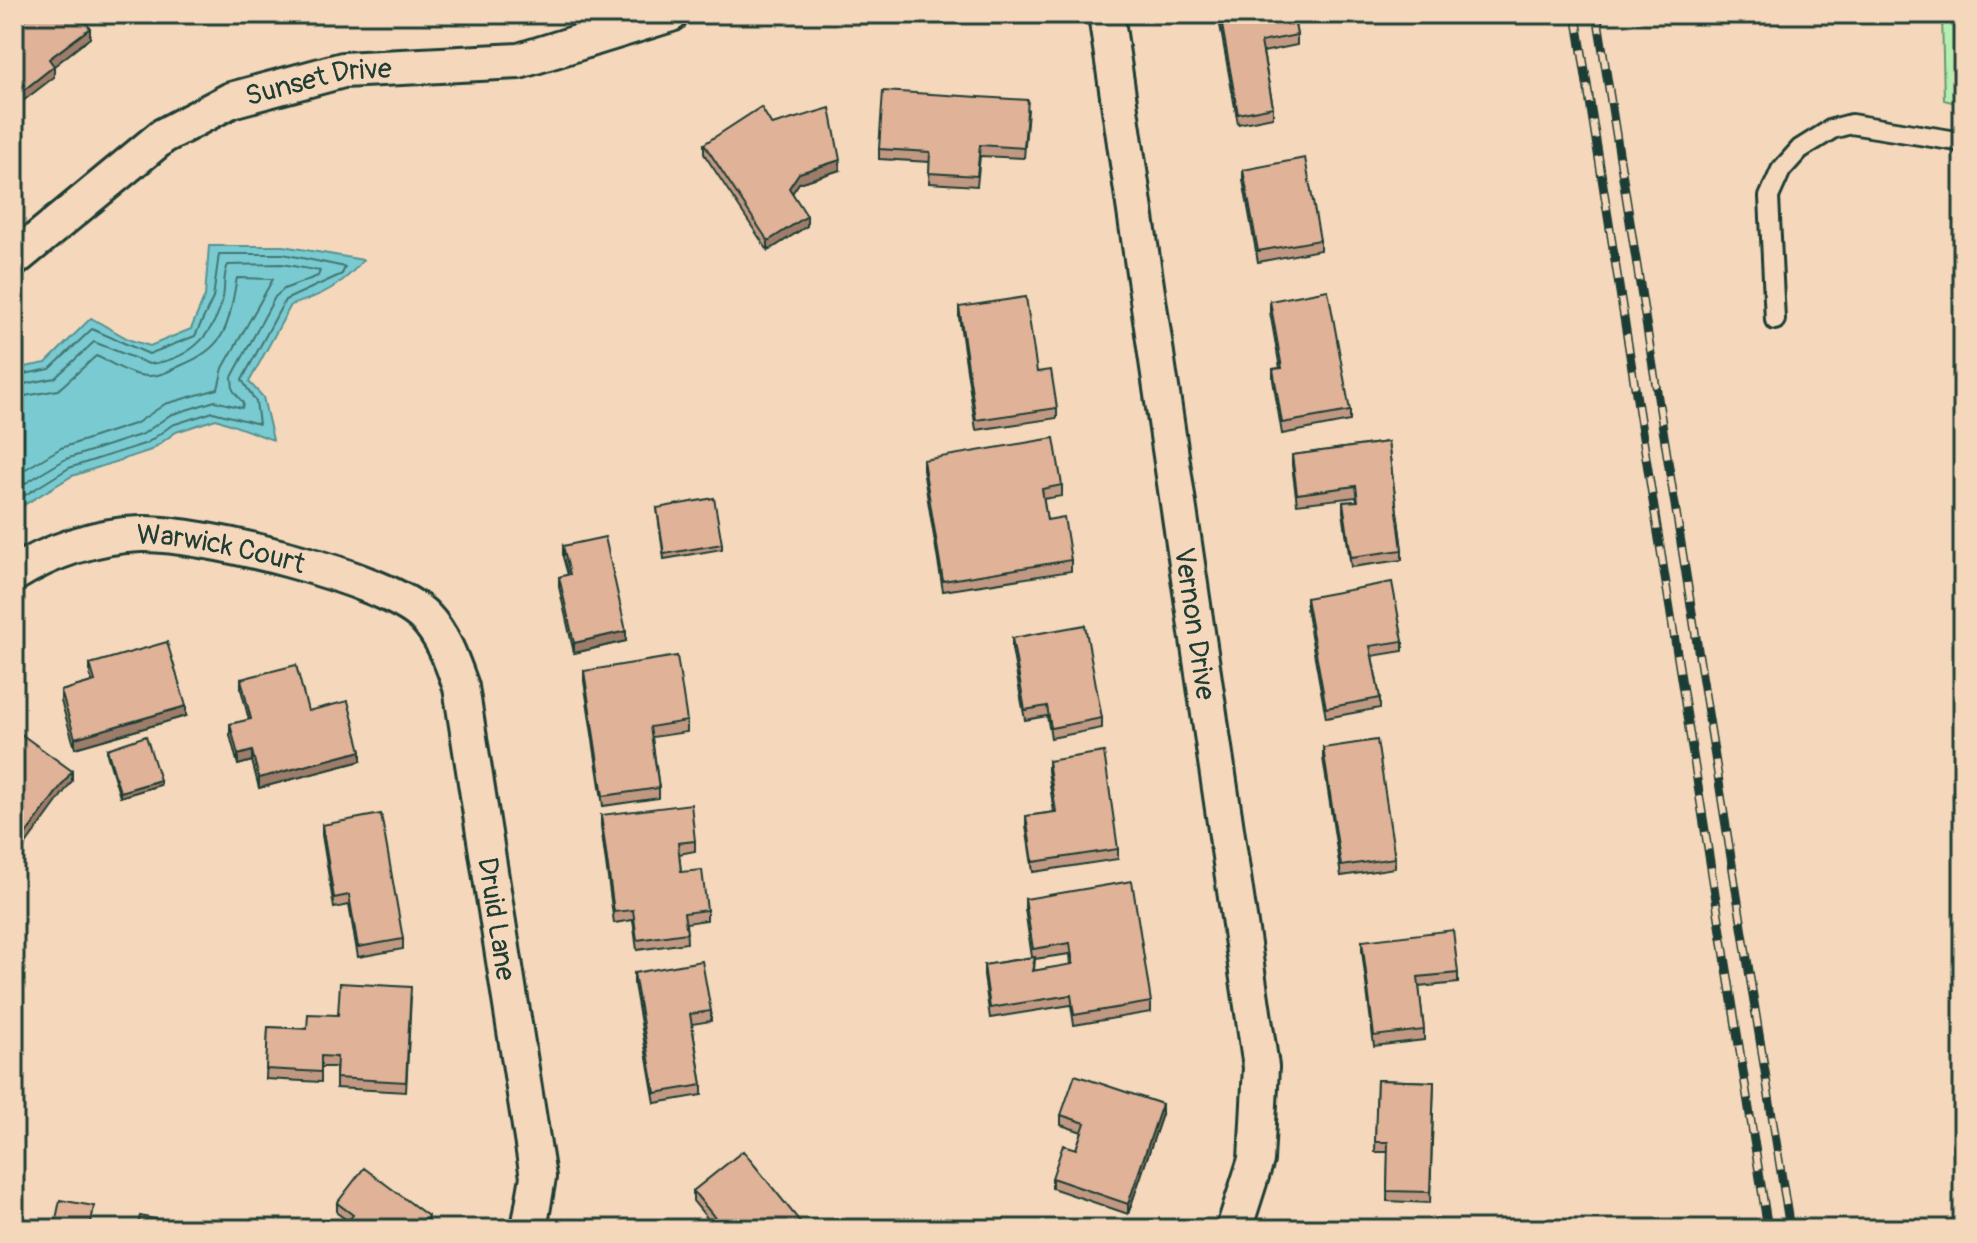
<svg xmlns="http://www.w3.org/2000/svg" width="1977" height="1243" font-family="Pangolin,sans-serif">
<rect width="100%" height="100%" fill="#f5d8bb"/>
<filter id="ink" filterUnits="userSpaceOnUse"><feTurbulence type="fractalNoise" baseFrequency=".0125" numOctaves="2"/><feDisplacementMap in="SourceGraphic" scale="16" xChannelSelector="R" yChannelSelector="G"/><feConvolveMatrix kernelMatrix="1 2 1 2 8 2 1 2 1" color-interpolation-filters="sRGB"/></filter>
<g filter="url(#ink)">
<path fill="#b6eeb1" stroke="#6a9672" stroke-width="2" d="M1942,14H1963V105L1944,100Z"/>
<path fill="#7acbd1" stroke="#569292" stroke-width="2" d="M209,246H283L363,260C343,285 321,296 291,305L249,382L263,397L273,440L216,419L176,432L151,450L72,476L14,511V369L46,363L91,318L130,340L150,346L191,329L205,296Z"/>
<g fill="none" stroke-linecap="round" stroke-linejoin="round">
<path stroke="#437673" stroke-width="2" d="M14,376L50,369L92,329L149,354L195,336L213,298L219,254H283L345,267L342,274L285,300L242,380L256,402L259,424L213,412L172,425L147,443L69,468L14,502
M14,386L55,378L94,342L149,364C188,360 211,339 222,302C226,290 222,276 228,265L282,264L320,271L318,276L284,289L275,297L232,377L233,390L243,403L242,408L215,401L170,415L143,434L66,459L14,490
M14,398L58,390L96,356C113,363 128,375 147,376C159,377 171,370 182,365C229,346 228,323 237,278L273,279L223,368L218,389L165,404L137,423L61,448L14,476"/>
<g stroke="#1f3d34" stroke-width="24">
<path id="service" d="M1775,320L1769,197L1781,170L1800,149L1832,129L1851,124L1963,142"/>
</g>
<g stroke="#1f3d34" stroke-width="40">
<g id="minor">
<path id="s1" d="M1106,14L1261,1067L1256,1160L1234,1229"/>
<path id="s2" d="M14,259L163,136L231,100L343,70L519,61L671,14"/>
<path id="s3" d="M14,574C50,551 98,535 141,534C198,532 386,577 425,617C444,637 452,662 461,687L538,1177L529,1229"/>
</g>
</g>
<use href="#service" stroke="#f5d8bb" stroke-width="18"/>
<use href="#minor" stroke="#f5d8bb" stroke-width="34"/>
<g stroke="#1f3d34" stroke-width="9">
<path id="rail" d="M1576,14L1768,1229
M1597,14L1790,1229"/>
</g>
<use href="#rail" stroke="#f5d8bb" stroke-width="6" stroke-dasharray="18" stroke-linecap="butt"/>
</g>
<path fill="#c19982" stroke="#1f3d34" stroke-width="2" fill-rule="evenodd" d="M1218,14H1293L1297,35V45L1263,52L1273,107V117L1238,124Z
M1028,110L1024,158L980,156L977,186L929,183L930,162L879,159V149Z
M772,125L840,170L799,183L792,193L807,226L768,251L704,154V144Z
M1243,170L1320,240V250L1258,262L1243,180Z
M1270,301L1350,411V421L1282,434L1273,380V369L1280,368L1270,312Z
M959,307L1057,408V418L976,430L959,317Z
M1388,442L1402,550V560L1351,567L1343,512V502L1357,501L1356,497L1297,504L1292,465V455Z
M923,460L1062,485V496L1043,499L1047,520L1071,560V571L943,591L923,470Z
M657,508L722,544V549L664,559Z
M563,546L626,641L574,653L559,587V577L568,575L563,557Z
M1306,598L1403,641V651L1372,656L1380,698V708L1326,718L1306,608Z
M1012,638L1102,718V728L1051,738L1047,716L1025,720L1012,649Z
M90,664L186,716L75,748L61,701V691L92,682L90,674Z
M584,671L687,721V732L652,737L659,788V798L603,806L584,681Z
M241,679L308,711L361,761L259,788L252,761L238,765L230,735V724L249,720L241,689Z
M1323,748L1395,858V868L1341,876L1323,758Z
M107,749L160,785L120,797L107,754Z
M1048,761L1118,849V859L1033,872L1026,826V816L1054,812L1048,771Z
M601,815L695,841V851L679,854L681,872L707,910V920L686,923L687,943L637,950L633,920L614,923L601,826Z
M322,825L403,939V949L358,957L349,905L334,908L322,835Z
M1025,899L1151,1002V1012L1074,1025L1071,1005L990,1018L984,975V965L1032,957L1025,909ZM1070,954L1071,965L1034,971L1035,959Z
M1362,941L1458,973V983L1419,987L1424,1030V1040L1374,1046L1362,951Z
M634,973L711,1011V1021L692,1024L702,1085V1095L655,1103L634,984Z
M411,997L406,1092L336,1088V1067H321V1082L266,1079L268,1027L307,1029L338,1015Z
M1377,1080L1434,1082L1430,1203L1387,1201L1388,1152H1375Z
M1162,1114L1128,1214L1052,1188V1178L1076,1149L1082,1132L1061,1125V1115Z
M693,1191L806,1229H716L693,1201Z
M337,1203L428,1226L348,1221L337,1213Z"/>
<path fill="#9d7d6a" stroke="#1f3d34" stroke-width="2" d="M124,14H146L124,24Z
M90,28V38L49,70V59Z
M54,66V77L14,108V98Z
M840,160V170L799,183L789,198V188L799,173Z
M807,216V226L768,251V241Z
M626,631V641L574,653V643Z
M186,706V716L75,748V738Z
M252,751V761L238,765V755Z
M361,751V761L259,788V778Z
M72,771V781L14,861V850Z
M160,780V785L120,797V792Z
M1162,1104V1114L1128,1214V1204Z
M428,1216V1226L426,1229H418Z"/>
<path fill="#e0b297" stroke="#1f3d34" stroke-width="2" d="M33,14H79L90,28L49,59L54,66L14,98V26L15,27Z
M1220,14H1293L1297,35L1261,42L1273,107L1238,114Z
M883,91L1028,100L1024,148L980,145L977,176L929,173L930,152L879,149Z
M761,107L772,125L830,108L840,160L799,173L789,188L807,216L768,241L704,144Z
M1305,158L1320,240L1258,251L1243,170Z
M1328,290L1350,411L1282,423L1273,369L1282,368L1270,301Z
M1026,297L1037,372L1051,370L1057,408L976,420L959,307Z
M1054,438L1062,485L1042,489L1047,520L1064,517L1071,560L943,581L923,460Z
M1388,442L1402,550L1351,557L1343,502L1358,501L1356,486L1297,494L1292,455Z
M714,498L722,544L664,554L657,508Z
M605,537L626,631L574,643L559,577L570,574L563,546Z
M1392,582L1403,641L1370,646L1380,698L1326,708L1306,598Z
M1085,625L1102,718L1051,728L1047,706L1025,710L1012,638Z
M167,642L186,706L75,738L61,691L95,681L90,664Z
M677,656L687,721L650,727L659,788L603,796L584,671Z
M296,665L308,711L348,701L361,751L259,778L252,751L238,755L230,724L251,719L241,679Z
M21,734L72,771L14,850V744Z
M146,736L160,780L120,792L107,749Z
M1377,740L1395,858L1341,866L1323,748Z
M1104,752L1118,849L1033,862L1026,816L1056,812L1048,761Z
M691,804L695,841L678,843L681,872L702,870L707,910L684,913L687,933L637,940L633,910L614,912L601,815Z
M381,814L403,939L358,947L349,895L334,898L322,825Z
M1132,881L1151,1002L1074,1015L1071,995L990,1008L984,965L1035,957L1032,971L1073,964L1070,943L1033,949L1025,899Z
M1453,930L1458,973L1418,977L1424,1030L1374,1036L1362,941Z
M702,961L711,1011L690,1014L702,1085L655,1093L634,973Z
M340,983L411,987L406,1082L336,1078L337,1057L321,1056V1072L266,1069L268,1027L307,1029L308,1014L338,1015Z
M1075,1075L1162,1104L1128,1204L1052,1178L1063,1145L1076,1149L1085,1123L1061,1115Z
M1377,1080L1434,1082L1430,1192L1387,1191L1388,1142H1375Z
M743,1151L806,1229H741L740,1227L738,1229H724L693,1191Z
M364,1168L428,1216L418,1229H342L353,1215L337,1203Z
M60,1200L94,1206L90,1229H14V1222L54,1229Z
M140,1216L174,1223L173,1229H137Z"/>
</g>
<g text-anchor="middle" stroke-width="7" stroke-linejoin="round" paint-order="stroke">
<g font-size="28" fill="#1f3d34" stroke="#f5d8bb">
<text dy="10" stroke="none"><textPath href="#s2" startOffset="360">Sunset Drive</textPath></text>
<text dy="10" stroke="none"><textPath href="#s3" startOffset="216">Warwick Court</textPath></text>
<text dy="10" stroke="none"><textPath href="#s1" startOffset="616">Vernon Drive</textPath></text>
<text dy="10" stroke="none"><textPath href="#s3" startOffset="748">Druid Lane</textPath></text>
</g>
</g>
<rect width="1977" height="1243" fill="none" stroke="#f5d8bb" stroke-width="48"/>
<rect x="24" y="24" width="1929" height="1195" fill="none" stroke="#1f3d34" stroke-width="3" filter="url(#ink)"/>
</svg>
